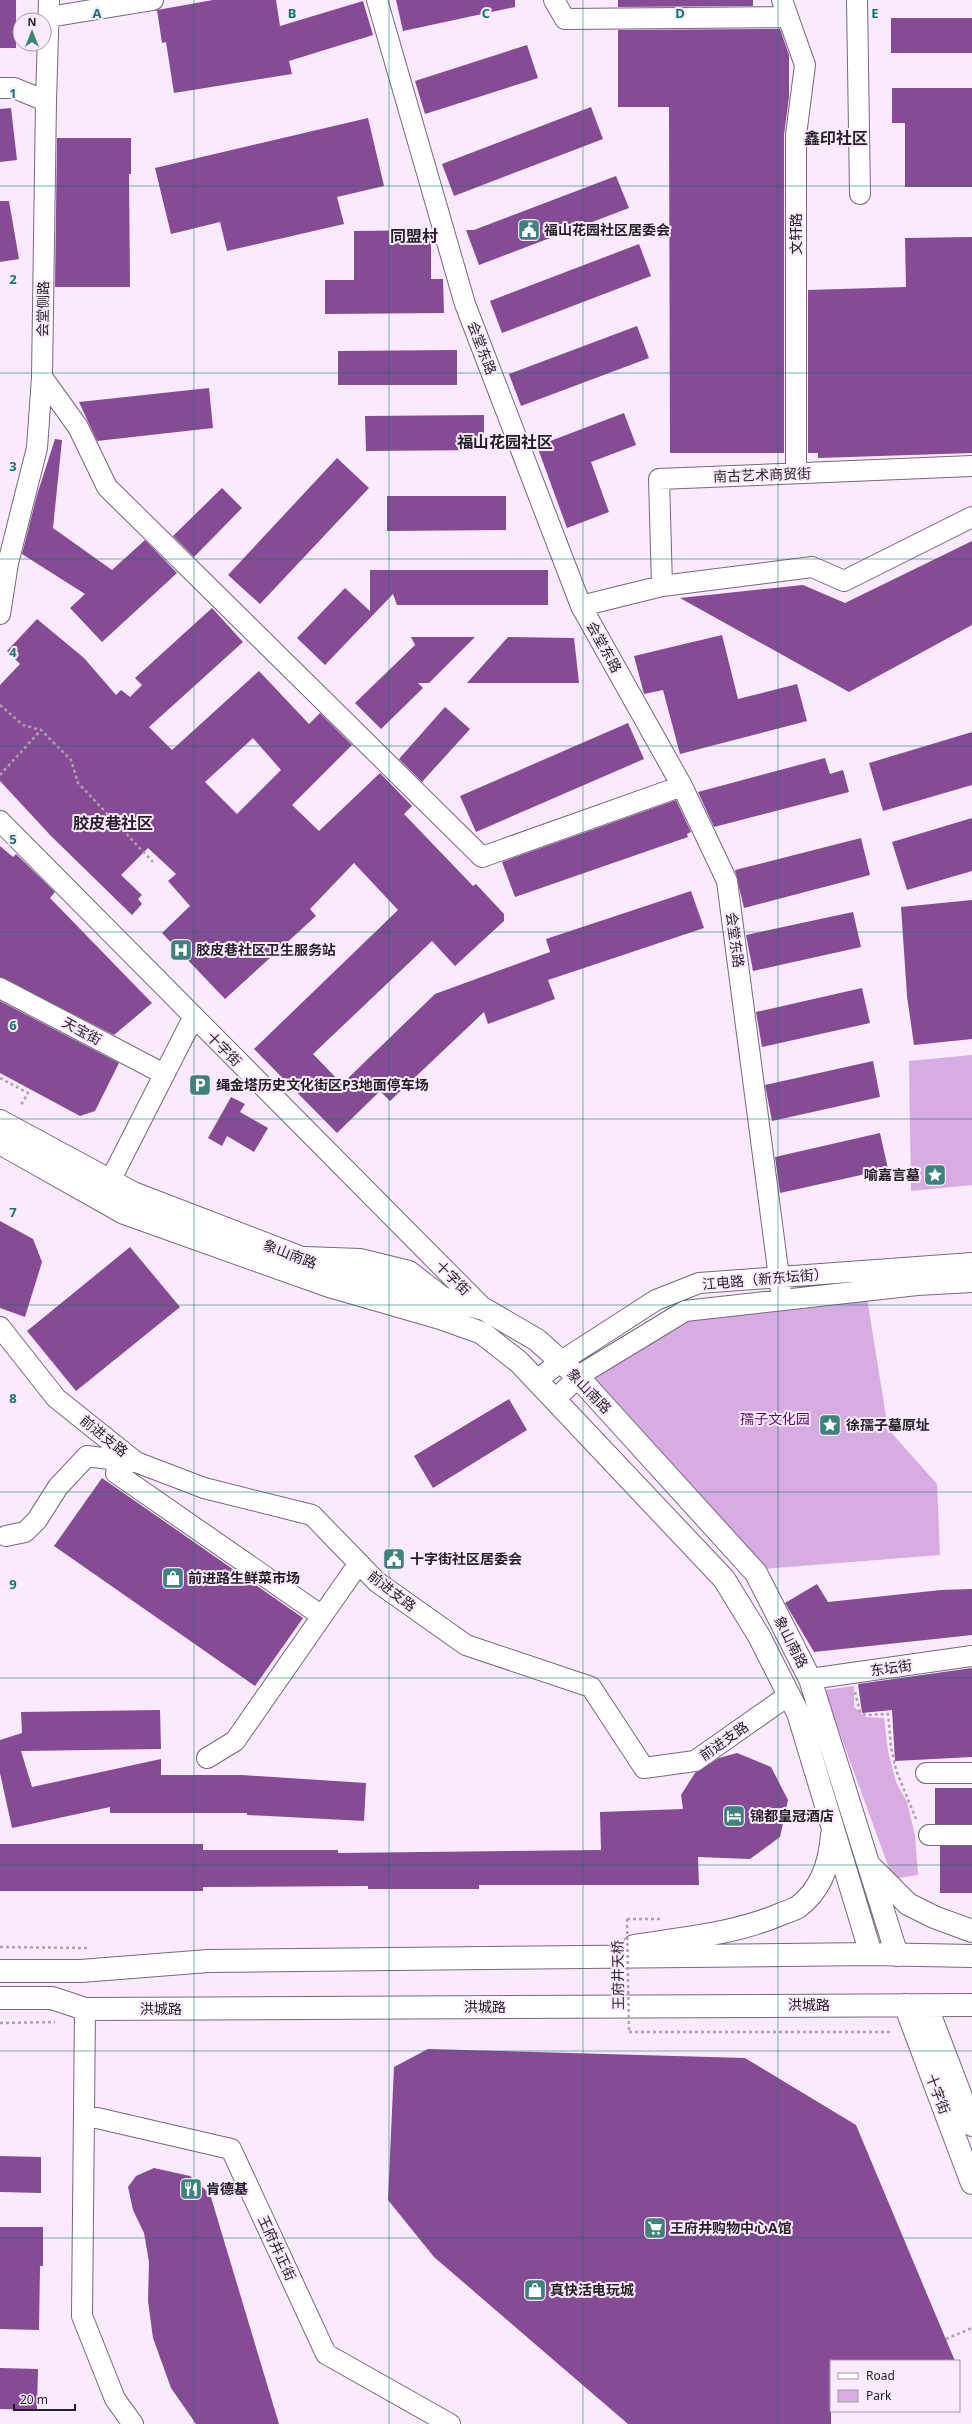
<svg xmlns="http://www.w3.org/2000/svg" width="972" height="2424" font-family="'Noto Sans','Noto Sans SC',sans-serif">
<rect width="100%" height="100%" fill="#f9eafd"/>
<path fill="#d7ace3" d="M972,1055V1185L911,1191L909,1061Z
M867,1298L888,1429L937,1484L940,1555L763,1569L590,1378L688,1320Z
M854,1686V1707L866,1717L884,1718L888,1751L896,1782L907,1802L915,1835L918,1875L893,1879L824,1690Z"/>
<path fill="#854b94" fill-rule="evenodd" d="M0,0H16V48H0Z
M213,0H276L280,26L363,1L373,35L289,61L292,74L174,93L166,42L162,43L157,10Z
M396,0H515V7L403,31Z
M618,0H753V6L618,7Z
M891,18H972V53H891Z
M780,29L789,55V97L784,135V453H670L669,107H618V30Z
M527,45L538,78L425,114L415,81Z
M892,88H972V187H905V123H892Z
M591,107L603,139L454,196L442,164Z
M11,108L17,160L0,162V109Z
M368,118L384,186L337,197L344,224L227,251L220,222L171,234L155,168Z
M57,138H131V174H129L130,287H55Z
M616,176L629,208L479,265L466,230H474Z
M0,201H9L19,259L0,262Z
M431,230V279H443L444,313L325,314V280H354V231Z
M972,237V453L818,458V453H808V290L906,287L905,238Z
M639,244L651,276L502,333L490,301Z
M637,326L649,358L521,406L509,374Z
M457,350V385H338V351Z
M209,388L213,428L97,441L79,402Z
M624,413L636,445L591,462L609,512L567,528L537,446Z
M484,415V450L366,451L365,416Z
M55,439L62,440L53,528L112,570L145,540L177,573L102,642L70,608L85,594L22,554L37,495Z
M337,458L369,488L260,604L228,575Z
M222,488L242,508L194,557L173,536Z
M387,496H506V530L387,531Z
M972,541V625L849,692L680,598L803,585L845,603Z
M370,570H548V605H397L393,594L325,665L297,638L345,588L370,611Z
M212,608L243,642L149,727L172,750L259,671L309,724L320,713L352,745L292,805L319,831L380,773L412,806L404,814L473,886L476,884L504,914V921L455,966L432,941L313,1054L342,1084L435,994L550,952L546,939L691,891L704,928L548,980L555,999L488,1024L484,1012L390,1101L380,1091L337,1133L254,1049L398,910L354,863L310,909L316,916L225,999L162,933L190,906L168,881L176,874L148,848L121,875L142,895L138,899L142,904L132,915L51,836L0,781V685L20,664L7,651L37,619L84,658L116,695L121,690L130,697L142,685L135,678ZM253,738L281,770L237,814L205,782Z
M722,635L738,699L797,684L807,721L680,754L663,690L644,694L634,656Z
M411,637H475L429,683H418L423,688L381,729L355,703L415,645Z
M508,637L574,638L579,683H467Z
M445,707L470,729L422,782L399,759Z
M628,723L644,759L476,832L460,796Z
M972,732V785L883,811L869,763Z
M825,758L830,774L843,770L849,792L714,827L698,792Z
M676,800L691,832L687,834L688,837L515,897L502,862Z
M972,818V871L907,890L892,842Z
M861,838L870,875L744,908L735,870Z
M0,846L13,857L16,854L55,892L50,898L152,1003L114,1035L0,977Z
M972,900V1039L914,1045L907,996L901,907Z
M853,912L861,947L753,971L746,935Z
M862,988L870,1023L762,1047L756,1012Z
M0,1001L119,1063L95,1111L80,1116L0,1073Z
M873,1061L880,1097L772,1121L765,1085Z
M231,1097L245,1104L240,1112L268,1128L254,1152L227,1136L222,1146L208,1138Z
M880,1133L888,1169L780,1193L775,1157Z
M0,1221L33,1239L42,1262L25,1317L0,1308Z
M130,1247L180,1307L76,1391L27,1331Z
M509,1399L527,1430L433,1488L414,1456Z
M102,1478L303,1618L255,1686L54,1546Z
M817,1584L828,1602L941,1590L972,1589V1635L814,1652L785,1603Z
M972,1668V1757L895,1761L892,1710L862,1713L858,1684Z
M160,1710L161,1749L21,1751L32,1787L161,1759V1775H242L366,1783L364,1821L247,1815V1813H110V1807L12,1828L0,1773V1740L22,1733L21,1712Z
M737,1753L771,1767L788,1800L780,1837L750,1859L698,1857L699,1885H479V1889H368V1886L203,1887V1891H0V1844H203V1850H338V1853L601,1850L600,1812L683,1809L681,1795L695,1773L719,1758Z
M935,1788H972V1824H935Z
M940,1846H972V1893H940Z
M428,2049L745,2058L856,2125L955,2361H831V2424H628L434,2257L388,2200L394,2067Z
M0,2156L41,2157V2193L0,2192Z
M154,2168L190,2176L210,2194L279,2424H196L171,2388L153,2338L148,2301L149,2262L144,2233L133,2210L128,2187L136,2176Z
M0,2227H43V2266H40L39,2330L0,2329Z
M0,2368L38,2369L37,2410L0,2409Z"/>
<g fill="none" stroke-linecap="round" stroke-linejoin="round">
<g stroke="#76697a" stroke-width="22">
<path id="minor" d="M377,0L465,304L581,606L682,786L727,881L782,1300
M554,0L565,19L788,17
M782,0L805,65L796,135V473
M857,0L860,194
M49,17L153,0
M0,88H14L46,101
M42,377L78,427L107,487L482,857L682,786
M662,586L659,479L972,466
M581,606L662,586L812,567L844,581L972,517
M0,614L8,563L37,448L42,377L46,101L49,0
M0,821L484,1309
M0,988L164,1074
M110,1181L193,1018
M305,1257L360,1259L409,1271L444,1298
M0,1327L56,1398L136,1462L204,1488L312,1515L377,1582L466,1645L591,1687L644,1768L695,1761L789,1695
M537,1380L560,1362L656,1300L699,1283L972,1263
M555,1399L583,1373L685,1311L917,1285L972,1282
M119,1460L116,1473L322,1616
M6,1536L25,1532L37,1520L58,1487L87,1456L132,1462
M810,1679L972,1656
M207,1758L235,1741L359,1563
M926,1773H972
M929,1835H972
M85,2009L82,2316L115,2399L133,2424
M84,2115L231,2149L326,2354L450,2424"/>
</g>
<g stroke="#76697a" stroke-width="24">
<path id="major" d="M0,1121L133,1193L333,1270L484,1309L537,1340L578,1377L756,1573L810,1679L897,1955
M0,1143L124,1213L329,1286L440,1318L482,1333L519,1362L724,1579L759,1636L798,1713L871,1954
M870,1866L908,1904L934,1917L972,1931
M634,1946C683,1938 735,1934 781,1914C786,1912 793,1910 798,1907C821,1890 830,1862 832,1835
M0,1971H81L208,1961L871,1954L972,1956
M0,1998H52L85,2009L972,2005
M905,2005L972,2183
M926,2005L972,2125"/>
</g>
<path stroke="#ada1b0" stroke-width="2.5" stroke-dasharray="3 3" stroke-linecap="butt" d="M0,705L23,725L41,730L71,760L78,783L153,862
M0,775L41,730
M0,1078L28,1093L21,1105
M855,1692L860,1712L866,1715L888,1714L891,1747L896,1770L916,1819
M627,1919H662
M0,1947L87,1948
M0,2023L55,2022
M629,2032H892
M946,2339L972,2328"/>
<use href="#minor" stroke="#fff" stroke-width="20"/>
<use href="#major" stroke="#fff" stroke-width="22"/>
<path stroke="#ada1b0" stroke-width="2.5" stroke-dasharray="3 3" stroke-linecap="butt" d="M627,1919L629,2032"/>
</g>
<path fill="none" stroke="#0f766e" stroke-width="1" stroke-opacity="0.55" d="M194,0V2424M389,0V2424M583,0V2424M778,0V2424M0,186H972M0,373H972M0,559H972M0,746H972M0,932H972M0,1119H972M0,1305H972M0,1492H972M0,1678H972M0,1865H972M0,2051H972M0,2238H972"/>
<defs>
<g id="civic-square" transform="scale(1.15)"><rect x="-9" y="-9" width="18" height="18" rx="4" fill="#3c837c" stroke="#f9eafd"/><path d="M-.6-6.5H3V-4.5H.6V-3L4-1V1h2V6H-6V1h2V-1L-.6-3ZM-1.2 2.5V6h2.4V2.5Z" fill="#fff"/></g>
<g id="hospital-square" transform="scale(1.15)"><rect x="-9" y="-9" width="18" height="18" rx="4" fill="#3c837c" stroke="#f9eafd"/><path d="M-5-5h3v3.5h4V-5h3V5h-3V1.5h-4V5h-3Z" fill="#fff"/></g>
<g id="parking-square" transform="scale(1.15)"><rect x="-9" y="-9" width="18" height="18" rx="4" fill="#3c837c" stroke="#f9eafd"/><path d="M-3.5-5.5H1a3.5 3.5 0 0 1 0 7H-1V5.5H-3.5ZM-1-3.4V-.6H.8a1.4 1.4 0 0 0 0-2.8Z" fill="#fff"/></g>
<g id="sight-square" transform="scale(1.15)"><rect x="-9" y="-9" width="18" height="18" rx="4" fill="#3c837c" stroke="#f9eafd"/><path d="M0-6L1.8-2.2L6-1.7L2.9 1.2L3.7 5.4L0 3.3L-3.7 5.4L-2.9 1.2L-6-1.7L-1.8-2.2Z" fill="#fff"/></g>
<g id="shop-square" transform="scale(1.15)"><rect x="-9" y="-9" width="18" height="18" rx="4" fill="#3c837c" stroke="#f9eafd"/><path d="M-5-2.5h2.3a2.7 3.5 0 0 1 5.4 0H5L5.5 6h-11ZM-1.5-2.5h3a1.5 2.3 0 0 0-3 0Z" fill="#fff"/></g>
<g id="hotel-square" transform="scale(1.15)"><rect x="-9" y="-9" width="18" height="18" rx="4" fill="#3c837c" stroke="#f9eafd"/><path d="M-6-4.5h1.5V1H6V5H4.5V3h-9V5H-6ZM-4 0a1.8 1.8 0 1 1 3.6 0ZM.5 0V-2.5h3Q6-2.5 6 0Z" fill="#fff"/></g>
<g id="restaurant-square" transform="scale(1.15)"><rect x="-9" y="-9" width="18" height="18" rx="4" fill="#3c837c" stroke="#f9eafd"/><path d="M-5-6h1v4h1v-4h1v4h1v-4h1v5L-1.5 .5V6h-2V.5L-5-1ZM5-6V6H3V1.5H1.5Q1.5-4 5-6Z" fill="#fff"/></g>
<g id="supermarket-square" transform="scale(1.15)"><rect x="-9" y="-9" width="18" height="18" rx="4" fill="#3c837c" stroke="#f9eafd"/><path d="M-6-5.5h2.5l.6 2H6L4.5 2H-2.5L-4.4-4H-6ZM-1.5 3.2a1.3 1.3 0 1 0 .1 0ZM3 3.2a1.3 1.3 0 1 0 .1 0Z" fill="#fff"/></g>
</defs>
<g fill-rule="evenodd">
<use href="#civic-square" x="529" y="230"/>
<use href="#hospital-square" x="181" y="950"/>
<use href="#parking-square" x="200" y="1085"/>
<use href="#sight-square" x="935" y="1175"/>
<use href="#sight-square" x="830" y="1425"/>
<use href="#civic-square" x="394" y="1559"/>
<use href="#shop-square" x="173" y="1578"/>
<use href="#hotel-square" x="734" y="1816"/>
<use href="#restaurant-square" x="191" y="2189"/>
<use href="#supermarket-square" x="655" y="2228"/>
<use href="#shop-square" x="535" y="2290"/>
</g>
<g text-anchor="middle" stroke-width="4" stroke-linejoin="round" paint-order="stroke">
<g font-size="14" font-weight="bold" fill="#241f26" stroke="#f9eafd" text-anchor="start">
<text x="544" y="235">福山花园社区居委会</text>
<text x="196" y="955">胶皮巷社区卫生服务站</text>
<text x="216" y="1090">绳金塔历史文化街区P3地面停车场</text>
<text x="920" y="1180" text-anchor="end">喻嘉言墓</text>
<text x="846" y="1430">徐孺子墓原址</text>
<text x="410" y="1564">十字街社区居委会</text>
<text x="188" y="1583">前进路生鲜菜市场</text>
<text x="750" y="1821">锦都皇冠酒店</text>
<text x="206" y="2194">肯德基</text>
<text x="670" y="2233">王府井购物中心A馆</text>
<text x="550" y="2295">真快活电玩城</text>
</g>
<g font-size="14" fill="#241f26" stroke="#f9eafd">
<text transform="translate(796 234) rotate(-90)" y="5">文轩路</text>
<text transform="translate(43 309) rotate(-89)" y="5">会堂侧路</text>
<text transform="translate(482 348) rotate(69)" y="5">会堂东路</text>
<text transform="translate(762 475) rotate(-2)" y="5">南古艺术商贸街</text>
<text transform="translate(604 647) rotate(61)" y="5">会堂东路</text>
<text transform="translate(735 940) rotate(82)" y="5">会堂东路</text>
<text transform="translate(82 1031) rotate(28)" y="5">天宝街</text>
<text transform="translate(224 1049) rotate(45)" y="5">十字街</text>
<text transform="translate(290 1254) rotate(21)" y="5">象山南路</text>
<text transform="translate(453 1278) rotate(45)" y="5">十字街</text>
<text transform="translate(765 1279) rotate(-5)" y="5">江电路（新东坛街）</text>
<text transform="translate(589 1391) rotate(46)" y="5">象山南路</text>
<text transform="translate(104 1436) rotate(39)" y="5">前进支路</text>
<text transform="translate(392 1591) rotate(38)" y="5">前进支路</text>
<text transform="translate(791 1642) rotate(63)" y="5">象山南路</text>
<text transform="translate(891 1668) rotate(-8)" y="5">东坛街</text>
<text transform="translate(724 1741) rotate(-35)" y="5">前进支路</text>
<text transform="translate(618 1975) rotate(-91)" y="5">王府井天桥</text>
<text x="809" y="2010">洪城路</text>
<text x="485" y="2012">洪城路</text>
<text x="161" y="2014">洪城路</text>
<text transform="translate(938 2094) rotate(69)" y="5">十字街</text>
<text transform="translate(277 2248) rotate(65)" y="5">王府井正街</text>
</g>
<g font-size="14" fill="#59076b" stroke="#f9eafd">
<text x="775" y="1424">孺子文化园</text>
</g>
<g font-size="16" font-weight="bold" fill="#241f26" stroke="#f9eafd">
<text x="836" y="144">鑫印社区</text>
<text x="414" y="242">同盟村</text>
<text x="505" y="448">福山花园社区</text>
<text x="113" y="829">胶皮巷社区</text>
</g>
</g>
<g font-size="13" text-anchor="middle" font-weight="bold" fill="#0f766e" stroke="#f9eafd" stroke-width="4" stroke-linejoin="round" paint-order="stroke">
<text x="97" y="18">A</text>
<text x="292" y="18">B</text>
<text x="486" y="18">C</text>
<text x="680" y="18">D</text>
<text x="875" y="18">E</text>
<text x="13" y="98">1</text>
<text x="13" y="284">2</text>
<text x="13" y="471">3</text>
<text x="13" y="657">4</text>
<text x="13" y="844">5</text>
<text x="13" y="1030">6</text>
<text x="13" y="1217">7</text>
<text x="13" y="1403">8</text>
<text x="13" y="1589">9</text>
</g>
<rect x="830" y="2360" width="130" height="52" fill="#f9eafd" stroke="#a499a7"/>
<rect x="838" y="2373" width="20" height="6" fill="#ffffff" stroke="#a499a7"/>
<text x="866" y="2380" font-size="12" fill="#241f26">Road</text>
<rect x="838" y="2390" width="20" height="12" fill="#d7ace3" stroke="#a499a7"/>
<text x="866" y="2400" font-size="12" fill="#241f26">Park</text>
<g transform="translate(32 32)"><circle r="19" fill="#f9eafd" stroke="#a499a7"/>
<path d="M0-3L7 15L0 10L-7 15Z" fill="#3c837c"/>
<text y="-6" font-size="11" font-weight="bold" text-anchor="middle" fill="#241f26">N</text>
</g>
<path d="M14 2404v6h61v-6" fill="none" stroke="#241f26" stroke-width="2"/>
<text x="20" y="2404" font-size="12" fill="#241f26" stroke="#f9eafd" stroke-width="3" paint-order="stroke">20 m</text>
</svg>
